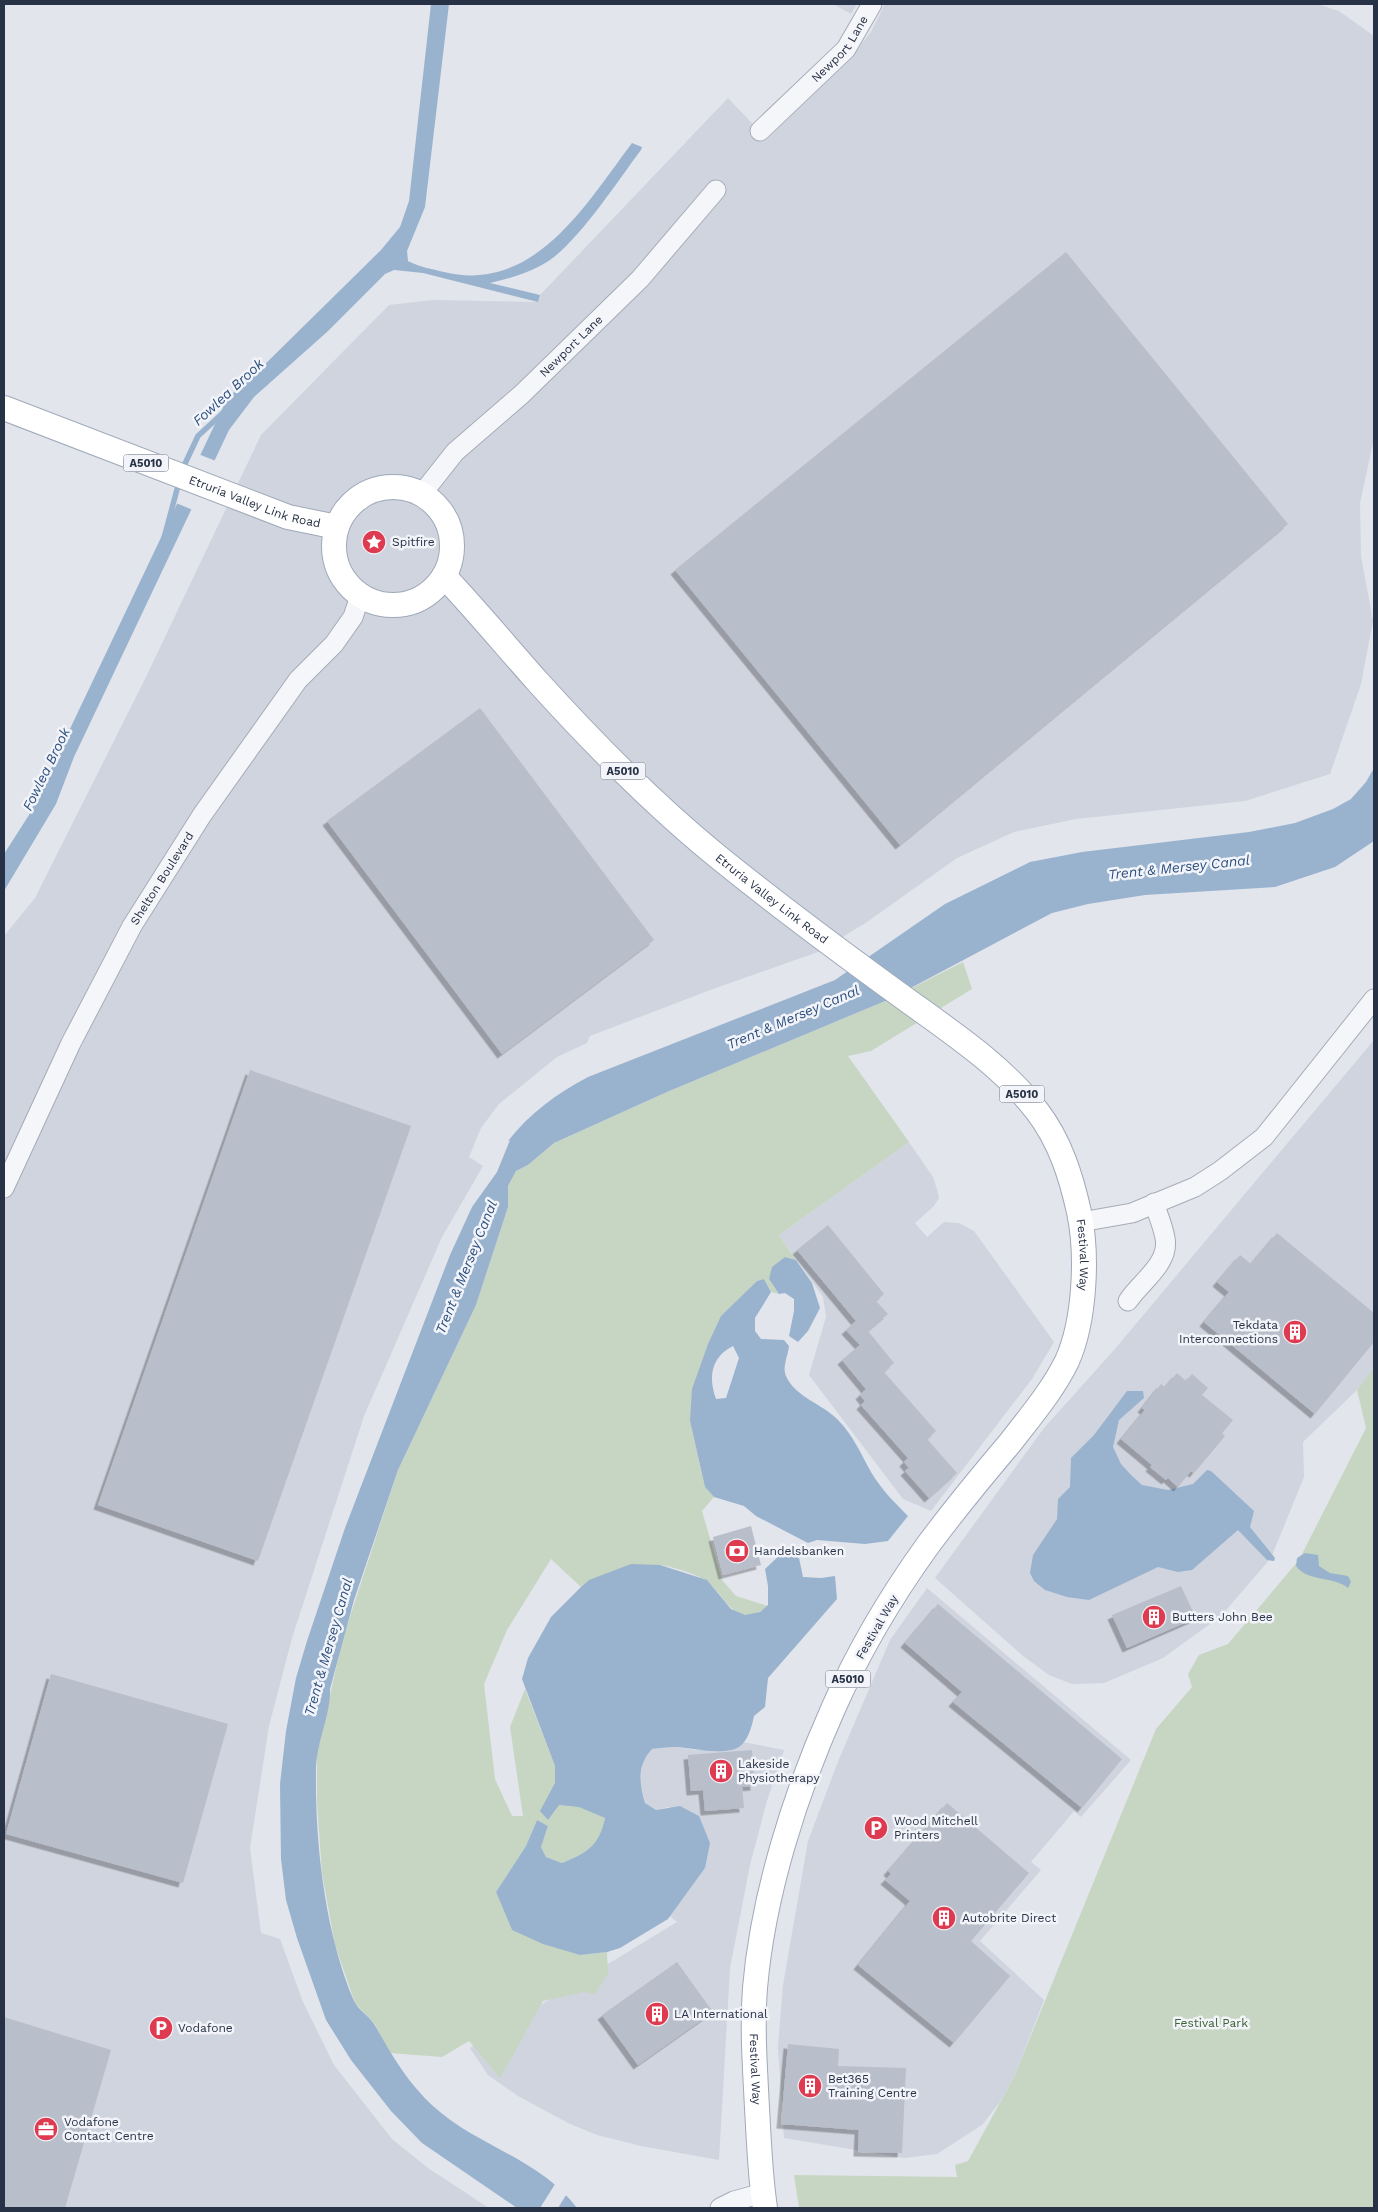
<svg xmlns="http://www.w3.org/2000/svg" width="1378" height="2212" font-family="'Work Sans',sans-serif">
<defs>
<filter id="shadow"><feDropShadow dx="-4.5" dy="4.5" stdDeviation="0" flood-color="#0004"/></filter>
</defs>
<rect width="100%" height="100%" fill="#e2e5ec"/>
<path fill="#cfd4de" d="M833,4H857L851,14Z
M885,4H1317L1339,11L1374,36V438L1360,503L1361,556L1373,621L1361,684L1330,774L1245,801L1076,819L1014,832L957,858L867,922L818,952L713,989L590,1036L587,1043L557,1057L499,1104L481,1128L469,1157L483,1166L442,1237L364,1416L292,1638L269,1726L250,1848L261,1933L280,1939L303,2002L334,2065L392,2139L428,2168L489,2208H4V936L35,898L146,677L261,435L389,305L433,300L538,302L540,295L728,98L767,139L849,59L871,32Z
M1374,1040V1367L1357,1390L1303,1442L1304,1477L1271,1558L1221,1616L1163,1658L1104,1683L1072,1684L1049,1675L1023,1656L935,1578L1044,1428L1114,1350Z
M909,1142L933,1177L938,1193L939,1198L934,1206L915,1223L927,1237L944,1222L959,1223L974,1231L1054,1342L1032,1379L931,1511L903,1499L809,1375L826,1317L823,1297L779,1235Z
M927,1588L1131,1760L1081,1817L1074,1811L1031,1862L1041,1870L980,1941L1044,2000L1014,2077L1000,2102L982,2125L937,2154L904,2158L784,2138L778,2047L783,1985L808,1841L839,1759L890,1640Z
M743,1742L784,1750L767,1801L750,1865L730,1968L719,2160L641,2146L597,2135L568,2123L518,2096L488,2075L470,2048L677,1922L670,1916L705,1868L669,1807L656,1810L645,1803L640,1782L643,1759L652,1749L675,1747L695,1750L738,1747Z"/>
<path fill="#c7d6c2" d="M963,962L972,989L871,1051L848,1056L909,1142L779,1235L796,1260L785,1257L769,1279L779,1294L771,1292L764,1279L757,1281L722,1316L690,1421L705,1487L714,1497L702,1511L722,1580L736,1596L768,1606C737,1631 727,1599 708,1582C700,1575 670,1566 660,1565C645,1565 606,1576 589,1580L581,1587L551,1559L507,1630L484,1684L495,1779L512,1816H523L510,1727L525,1689L555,1766L559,1805L579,1806L605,1818C599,1846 588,1853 562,1863L546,1857L541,1847L548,1826L537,1820L526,1846L496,1892L512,1930L580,1955L607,1952L608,1974L595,1994L584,1992L543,2001L500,2078L469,2041L442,2057L389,2053L375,2024L355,2003L335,1945L322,1873L317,1802V1754L342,1641L398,1470L476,1305L508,1207V1186L516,1171L528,1165L554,1143L667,1092L890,999Z
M1374,1367V2208H799L794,2175L957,2177L955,2165L968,2161L1014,2077L1156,1729L1192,1687L1188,1674L1199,1655L1228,1644L1299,1560L1366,1428L1357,1390Z"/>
<path fill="#99b3cf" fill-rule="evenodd" d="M431,4H449L425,207L407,251L408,261C419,267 432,269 444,272C534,294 586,204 632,143L642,147L641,150C617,182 584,233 554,257C536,271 512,278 490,283L540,295L538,302L423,273L394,270L385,274L327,332L254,397L229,430L74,757L56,804L4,891V854L29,815L225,403L245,379L252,377L381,250L400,227L409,201Z
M1374,768V841L1335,867L1275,887L1145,895L1088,904L1052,913L890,999L667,1092L554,1143L528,1165L516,1171L508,1186V1207L476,1305L398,1470L354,1600L330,1689C331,1715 316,1742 316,1771C315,1844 325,1933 354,2001C359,2011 371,2017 376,2027C392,2056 408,2083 433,2106C478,2147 539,2158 577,2208H517L422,2143L391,2111L351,2060L326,2020L297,1938L286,1900L281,1859L280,1784L286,1731L296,1678L307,1641L345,1528L450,1255L472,1207L497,1172L510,1140L508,1141C530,1113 556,1094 588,1077L835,980L945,904L1030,862L1082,852L1249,832L1295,823L1333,809L1351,799L1366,782Z
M785,1257L796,1260L812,1283L820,1308L808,1331L798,1342L789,1336L794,1311V1299L785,1293L779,1294L769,1279L772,1267Z
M764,1279L771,1292L755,1318V1331L761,1339L784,1340L789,1346C788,1356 782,1367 786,1376C795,1397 823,1404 838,1420C853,1435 861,1454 871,1472C881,1489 894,1502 908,1516L888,1541L865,1544L817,1540L808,1543L756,1516L744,1506L714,1497L705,1487L690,1421L692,1389L708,1344L721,1316L757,1281ZM733,1346L739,1358L726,1398L716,1399C708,1377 711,1357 733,1346Z
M1127,1391H1143L1144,1398L1119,1420L1113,1447L1121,1464L1131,1475L1142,1485L1168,1490L1193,1484L1207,1470L1211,1471L1254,1511L1250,1527L1275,1558L1274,1561L1267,1560L1238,1530L1192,1570L1178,1572L1158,1567L1089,1600L1067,1597L1045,1590L1034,1581L1030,1573L1033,1555L1057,1519L1058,1499L1070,1487L1071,1458L1094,1435Z
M784,1551L799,1558L803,1577L821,1578L835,1576L837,1599L768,1678L765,1707L754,1716C752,1726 748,1741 739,1747C724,1756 692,1748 676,1747C668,1747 660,1748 652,1749C637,1765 639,1783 645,1803L656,1810L680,1806L699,1816L710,1843L705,1868L668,1919L620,1948L607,1952L580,1955L543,1944L512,1930L496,1892L526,1846L537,1820L548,1826L541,1847L546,1857L562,1863C587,1853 599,1846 605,1818L579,1807L559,1805L548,1820L540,1811L555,1783V1766L522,1679L528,1658L551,1617L581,1587L589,1580L631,1564L660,1565L707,1580L731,1609L745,1615L760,1612L768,1605V1586L765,1569Z
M1305,1553L1318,1555L1319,1566L1330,1573L1348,1576L1351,1582L1348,1588C1334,1576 1307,1582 1296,1566L1297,1558Z"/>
<path fill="#e2e5ec" d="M198,454L216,461L193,510L176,503Z
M557,2181L568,2192L558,2208H540Z"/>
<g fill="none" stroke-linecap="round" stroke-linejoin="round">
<path stroke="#99b3cf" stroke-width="5.5" d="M182,470L198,436L224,412
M164,538L179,482"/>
</g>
<path fill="#b8beca" filter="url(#shadow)" d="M1066,252L1288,524L900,845L675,570Z
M480,708L654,940L502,1054L327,821Z
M250,1070L411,1126L258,1561L98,1505Z
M828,1225L884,1294L876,1301L888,1314L868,1331L894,1363L884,1372L936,1431L927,1439L957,1473L929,1498L905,1471L909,1468L904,1462L908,1458L861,1405L865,1401L860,1395L866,1389L842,1360L860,1345L846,1330L856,1321L797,1250Z
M1277,1233L1374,1313V1342L1315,1414L1204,1322L1229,1292L1217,1282L1240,1255L1251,1264Z
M1177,1373L1186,1381L1192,1374L1208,1388L1202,1395L1233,1420L1222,1433L1225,1436L1194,1473L1191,1471L1178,1487L1168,1478L1166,1480L1150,1467L1152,1465L1121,1439L1145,1410L1142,1408L1161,1384L1165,1387Z
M751,1526L761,1565L723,1575L713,1537Z
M1181,1586L1196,1618L1127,1648L1112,1615Z
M938,1604L1122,1759L1082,1808L953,1702L962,1692L905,1643Z
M51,1674L228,1724L183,1883L6,1834Z
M752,1750L755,1786L742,1787L744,1808L705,1811L703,1790L691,1791L688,1755Z
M947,1803L1029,1873L971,1941L1010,1976L954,2043L858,1965L910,1901L885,1880L891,1874L888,1871Z
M677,1962L713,2012L638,2065L602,2015Z
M4,2017L111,2050L65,2208H4Z
M788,2044L839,2049L838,2066L906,2068L902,2153L858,2152L859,2130L781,2124Z"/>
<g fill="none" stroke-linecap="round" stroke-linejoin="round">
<g stroke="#a6acb7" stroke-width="21">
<g id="minor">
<path id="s1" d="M760,131L846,49L872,4"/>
<path id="s2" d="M421,495L455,452L522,394L640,279L716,190"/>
<path id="s3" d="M4,1188L71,1043L132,926L202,815L298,680L334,644L353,617L360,596"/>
<path d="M1081,1222L1132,1213L1195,1187L1220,1171L1264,1137L1374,999"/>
<path d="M1128,1301C1140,1282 1170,1264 1165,1238C1163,1226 1158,1215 1154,1203"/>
<path d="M720,2208L734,2201L763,2193"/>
</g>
</g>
<g stroke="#9fa9b9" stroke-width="26">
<g id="major">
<path id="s4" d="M4,408L288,517L337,527"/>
<circle cx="393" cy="546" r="59"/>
<path id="s5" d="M444,576C476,610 506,646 537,681C593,743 652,803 717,856C776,904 838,950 900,995C948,1030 1001,1064 1037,1111C1060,1141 1071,1176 1079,1212C1088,1255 1085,1321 1067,1361C1053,1390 1030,1417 1010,1443C982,1476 954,1510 928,1545C892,1595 858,1652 833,1709C795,1794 763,1895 755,1988C752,2028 755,2068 757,2108C759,2142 760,2175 765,2208"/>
</g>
</g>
<use href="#minor" stroke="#f5f6f9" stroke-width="19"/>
<use href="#major" stroke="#fff" stroke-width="24"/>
</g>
<defs>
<g id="sight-disc" transform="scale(1.25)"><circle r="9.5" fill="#de3a50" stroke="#f2f4f9"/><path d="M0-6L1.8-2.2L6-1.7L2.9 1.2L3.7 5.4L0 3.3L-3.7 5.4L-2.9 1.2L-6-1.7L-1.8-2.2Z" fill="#fff"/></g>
<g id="building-disc" transform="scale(1.25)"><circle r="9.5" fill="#de3a50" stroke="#f2f4f9"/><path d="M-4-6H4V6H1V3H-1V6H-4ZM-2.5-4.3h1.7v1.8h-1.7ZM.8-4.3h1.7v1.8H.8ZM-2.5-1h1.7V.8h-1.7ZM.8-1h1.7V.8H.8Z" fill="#fff"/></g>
<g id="bank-disc" transform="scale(1.25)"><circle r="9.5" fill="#de3a50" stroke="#f2f4f9"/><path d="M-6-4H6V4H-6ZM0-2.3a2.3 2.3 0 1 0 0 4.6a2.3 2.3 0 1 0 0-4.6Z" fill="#fff"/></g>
<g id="parking-disc" transform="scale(1.25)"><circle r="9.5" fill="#de3a50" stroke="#f2f4f9"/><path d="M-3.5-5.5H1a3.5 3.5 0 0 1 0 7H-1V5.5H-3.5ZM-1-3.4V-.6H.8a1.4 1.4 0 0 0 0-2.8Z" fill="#fff"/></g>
<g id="office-disc" transform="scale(1.25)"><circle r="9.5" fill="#de3a50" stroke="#f2f4f9"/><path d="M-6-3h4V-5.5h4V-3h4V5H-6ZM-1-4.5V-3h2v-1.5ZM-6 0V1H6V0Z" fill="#fff"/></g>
</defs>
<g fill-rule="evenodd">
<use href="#sight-disc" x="374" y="542"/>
<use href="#building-disc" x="1295" y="1332"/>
<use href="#bank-disc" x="737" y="1551"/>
<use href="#building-disc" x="1154" y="1617"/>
<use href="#building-disc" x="721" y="1771"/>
<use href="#parking-disc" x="876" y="1828"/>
<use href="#building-disc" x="944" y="1918"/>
<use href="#building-disc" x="657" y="2014"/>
<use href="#parking-disc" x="161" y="2028"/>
<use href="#building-disc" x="810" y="2086"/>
<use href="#office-disc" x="46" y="2129"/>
</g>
<g text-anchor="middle" stroke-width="5" stroke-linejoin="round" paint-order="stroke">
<g fill="#f2f4f9" stroke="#656c7c" stroke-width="1">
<rect x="123.5" y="454.5" width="45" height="17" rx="4"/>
<rect x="600.5" y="762.5" width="45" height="17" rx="4"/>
<rect x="999.5" y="1085.5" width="45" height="17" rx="4"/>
<rect x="825.5" y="1670.5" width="45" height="17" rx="4"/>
</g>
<g font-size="11" font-weight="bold" fill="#283246">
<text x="146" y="467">A5010</text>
<text x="623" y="775">A5010</text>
<text x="1022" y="1098">A5010</text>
<text x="848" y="1683">A5010</text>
</g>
<g font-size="12" fill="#283246" stroke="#f2f4f9">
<text dy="4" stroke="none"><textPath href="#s1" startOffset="115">Newport Lane</textPath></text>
<text dy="4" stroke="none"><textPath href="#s2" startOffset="212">Newport Lane</textPath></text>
<text dy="4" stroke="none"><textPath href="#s4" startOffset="268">Etruria Valley Link Road</textPath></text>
<text dy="4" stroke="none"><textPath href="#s3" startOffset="348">Shelton Boulevard</textPath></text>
<text dy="4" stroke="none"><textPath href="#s5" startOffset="461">Etruria Valley Link Road</textPath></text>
<text dy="4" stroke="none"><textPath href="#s5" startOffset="955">Festival Way</textPath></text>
<text transform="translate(877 1627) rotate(-60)" y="4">Festival Way</text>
<text dy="4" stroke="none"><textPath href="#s5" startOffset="1856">Festival Way</textPath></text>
</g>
<g font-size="12" fill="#283246" stroke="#f2f4f9" text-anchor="start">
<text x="392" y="546">Spitfire</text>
<text x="1278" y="1329" text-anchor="end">Tekdata<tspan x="1278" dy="14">Interconnections</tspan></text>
<text x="754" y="1555">Handelsbanken</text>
<text x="1172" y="1621">Butters John Bee</text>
<text x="738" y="1768">Lakeside<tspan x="738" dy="14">Physiotherapy</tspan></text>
<text x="894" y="1825">Wood Mitchell<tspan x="894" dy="14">Printers</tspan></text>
<text x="962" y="1922">Autobrite Direct</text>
<text x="674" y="2018">LA International</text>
<text x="178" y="2032">Vodafone</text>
<text x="828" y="2083">Bet365<tspan x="828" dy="14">Training Centre</tspan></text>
<text x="64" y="2126">Vodafone<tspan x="64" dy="14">Contact Centre</tspan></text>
</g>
<g font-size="12" fill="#3c6333" stroke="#f2f4f9">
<text x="1211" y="2027">Festival Park</text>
</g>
<g font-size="14" font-style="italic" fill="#2d507f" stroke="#f2f4f9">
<text transform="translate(228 392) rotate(-43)" y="5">Fowlea Brook</text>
<text transform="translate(46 769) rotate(-64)" y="5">Fowlea Brook</text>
<text transform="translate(1179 867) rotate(-6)" y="5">Trent &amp; Mersey Canal</text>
<text transform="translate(793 1017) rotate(-23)" y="5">Trent &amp; Mersey Canal</text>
<text transform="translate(466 1267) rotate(-68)" y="5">Trent &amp; Mersey Canal</text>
<text transform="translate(328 1647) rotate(-74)" y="5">Trent &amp; Mersey Canal</text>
</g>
</g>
<rect width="1378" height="2212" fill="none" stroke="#283246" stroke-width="10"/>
</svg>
